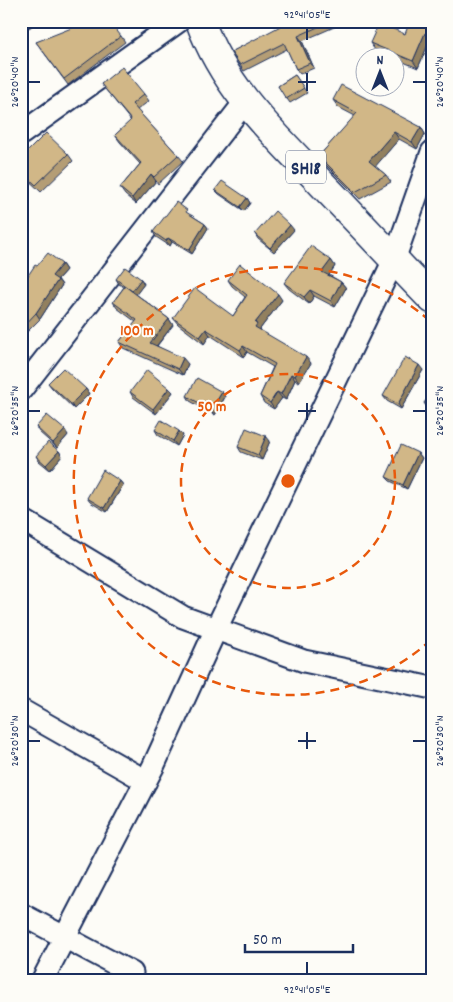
<svg xmlns="http://www.w3.org/2000/svg" width="453" height="1002" font-family="Dekko,sans-serif">
<rect width="100%" height="100%" fill="#fdfcf7"/>
<filter id="ink" filterUnits="userSpaceOnUse"><feTurbulence type="fractalNoise" baseFrequency=".02" numOctaves="2"/><feDisplacementMap in="SourceGraphic" scale="10" xChannelSelector="R" yChannelSelector="G"/><feConvolveMatrix kernelMatrix="1 2 1 2 8 2 1 2 1" color-interpolation-filters="sRGB"/></filter>
<g filter="url(#ink)">
<g fill="none" stroke-linecap="round" stroke-linejoin="round">
<g stroke="#1b2f5e" stroke-width="25">
<path id="minor" d="M21,134L179,21
M21,390L245,102
M21,519L183,617L304,661L432,688
M21,710L146,781
M21,914L132,973
M42,981L153,767L216,629L394,260L432,152"/>
</g>
<g stroke="#1b2f5e" stroke-width="31">
<path id="major" d="M200,21C224,88 274,134 322,184C359,222 395,261 432,299"/>
</g>
<use href="#minor" stroke="#fdfcf7" stroke-width="21"/>
<use href="#major" stroke="#fdfcf7" stroke-width="28"/>
</g>
<path fill="#b49d74" stroke="#1b2f5e" d="M25,21H39L29,28Z
M298,21H348L302,41L314,68L300,74L296,69L287,49L244,71L231,52Z
M432,21V40H430L418,68L396,59V58H393L375,50L370,43L405,34Z
M94,29L121,36L125,42L68,85L36,42Z
M21,68L25,73L21,76Z
M295,75L307,93L290,103L278,86Z
M101,84L144,94L149,101L137,110L178,155L183,161L158,184L156,181L136,204L125,195L120,188L140,164L120,142L115,135L131,121Z
M333,100L421,127L425,134L417,149L399,139L375,166L386,175L391,182L360,199L324,163L319,156L355,116L338,107Z
M68,154L73,161L41,192L21,173V158Z
M215,190L247,198L250,203L244,211L219,194Z
M191,215L205,224L208,228L192,254L172,242L170,246L156,237L153,232Z
M294,230L274,252L258,239L255,234Z
M331,260L335,266L329,275L341,282L346,288L335,307L314,296L309,304L289,289L284,283Z
M62,264L66,270L58,279L62,285L40,319L22,337L21,336V286L37,266Z
M116,279H141L144,284L136,294L169,319L173,325L157,346L188,364L183,375L123,348L119,342L136,322L117,308L113,302L124,287L119,284Z
M228,280L282,300L260,329L261,331L311,363L299,382L295,380L286,400L282,398L274,409L264,403L260,396L273,367L247,352L244,357L210,335L204,344L178,324L173,318L233,316L245,297L232,286Z
M423,370L401,409L387,401L383,396Z
M48,383L86,389L89,394L74,409L52,388Z
M130,392H173L156,414L133,397Z
M222,392L225,397L215,415L190,401L187,396Z
M432,393V412L428,409L424,403Z
M36,427L68,435L57,448L39,432Z
M155,430L183,435L177,446L158,435Z
M270,441L262,460L241,452L238,447Z
M59,451L62,456L50,470L39,461L36,456Z
M418,453L422,458L407,489L390,481L386,477Z
M120,481L123,485L107,512L90,502L87,498Z"/>
<path fill="#92805e" stroke="#1b2f5e" d="M425,33L430,40L418,68L413,61Z
M298,36L302,41L314,68L310,63Z
M421,127L425,134L417,149L412,142Z
M394,132L399,139L374,168L369,161Z
M151,174L156,181L136,204L132,198Z
M247,198L250,203L244,211L240,207Z
M205,224L208,228L192,254L189,250Z
M290,225L294,230L274,252L270,248Z
M168,238L172,242L170,246L166,241Z
M331,260L335,266L327,278L322,272Z
M62,264L66,270L56,281L52,276Z
M141,279L144,284L135,296L131,291Z
M58,280L62,285L40,319L36,313Z
M341,282L346,288L335,307L331,301Z
M310,290L314,296L309,304L304,297Z
M278,294L282,300L260,329L261,330L259,333L255,327V323Z
M169,319L173,325L154,349L150,343Z
M206,329L210,335L204,344L200,337Z
M243,346L247,352L244,357L240,350Z
M306,357L311,363L299,382L295,376Z
M183,358L188,364L183,375L178,369Z
M419,365L423,370L401,409L398,404Z
M291,374L295,380L286,400L281,394Z
M169,388L173,392L156,414L153,409Z
M86,389L89,394L74,409L71,404Z
M222,392L225,397L215,415L211,410Z
M277,392L282,398L274,409L270,403Z
M65,430L68,435L57,448L53,443Z
M179,431L183,435L177,446L173,441Z
M266,436L270,441L262,460L258,455Z
M59,451L62,456L50,470L46,465Z
M418,453L422,458L407,489L403,485Z
M120,481L123,485L107,512L104,508Z"/>
<path fill="#d1b787" stroke="#1b2f5e" d="M70,21H89L94,29L105,21H109L121,36L64,79L36,42L74,27Z
M298,21H331L298,36L310,63L296,69L284,43L240,65L231,52L288,22L289,25Z
M410,21H432V35L425,33L413,61L370,43L379,23L405,34Z
M122,67L144,94L132,104L178,155L154,177L151,174L132,198L120,188L141,163L115,135L131,120L101,84Z
M295,75L304,88L286,99L278,86Z
M341,85L421,127L412,142L394,132L369,161L386,175L355,192L319,156L357,113L333,100Z
M46,133L68,154L36,185L21,171V158Z
M222,181L247,198L240,207L215,190Z
M176,202L187,210L186,212L205,224L189,250L168,238L166,241L153,232Z
M275,211L290,225L270,248L255,234Z
M311,246L331,260L322,272L341,282L331,301L310,290L304,297L284,283Z
M48,253L62,264L52,276L58,280L36,313L21,329V286L35,265L37,266Z
M240,264L278,294L255,323L257,324L255,327L306,357L295,376L291,374L281,394L277,392L270,403L260,396L275,364L243,346L240,350L206,329L200,337L173,318L195,288L233,316L247,295L228,280Z
M125,267L141,279L132,291L116,279Z
M125,286L169,319L150,343L183,358L178,369L119,342L137,320L113,302Z
M405,357L419,365L398,404L383,396Z
M63,368L86,389L71,404L48,383Z
M147,370L169,388L153,409L130,392Z
M197,378L222,392L211,410L187,396Z
M432,393V409L424,403Z
M47,415L65,430L53,443L36,427Z
M161,420L179,431L173,441L155,430Z
M246,428L266,436L258,455L238,447Z
M48,442L59,451L46,465L36,456Z
M401,445L418,453L403,485L386,477Z
M103,470L120,481L104,508L87,498Z"/>
</g>
<path fill="none" stroke="#1b2f5e" stroke-width="2" d="M307,28V40M307,73V91M28,82H40M298,82H316M413,82H426M307,403V420M28,411H40M298,411H316M413,411H426M307,732V749M28,741H40M298,741H316M413,741H426M307,962V974"/>
<g fill="none" stroke="#e8590c" stroke-width="2.5" stroke-dasharray="9 6">
<circle cx="288" cy="481" r="107"/>
<path d="M431 640A214 214 0 1 1 431 322"/>
</g>
<g text-anchor="middle" stroke-width="4" stroke-linejoin="round" paint-order="stroke">
<rect fill="#fdfcf7" stroke="#5f6c8c" stroke-width="1" x="286" y="150.5" width="40" height="33" rx="4"/>
<g font-size="19" font-weight="bold" fill="#1b2f5e">
<text x="306" y="174">SH18</text>
</g>
</g>
<circle cx="288" cy="481" r="8" fill="#e8590c" stroke="#fdfcf7" stroke-width="2.5"/>
<g font-size="15" text-anchor="middle" font-weight="bold" fill="#e8590c" stroke="#fdfcf7" stroke-width="4" stroke-linejoin="round" paint-order="stroke">
<text x="137" y="335">100 m</text>
<text x="212" y="411">50 m</text>
</g>
<rect width="453" height="1002" fill="none" stroke="#fdfcf7" stroke-width="55"/>
<g transform="translate(380 72)"><circle r="24" fill="#fdfcf7" stroke="#a3aaba"/>
<path d="M0-4L9 19L0 12L-9 19Z" fill="#1b2f5e"/>
<text y="-8" font-size="14" font-weight="bold" text-anchor="middle" fill="#1b2f5e">N</text>
</g>
<path d="M245 944v8h108v-8" fill="none" stroke="#1b2f5e" stroke-width="2.5"/>
<text x="253" y="944" font-size="15" fill="#1b2f5e" stroke="#fdfcf7" stroke-width="4" paint-order="stroke">50 m</text>
<rect x="28" y="28" width="398" height="946" fill="none" stroke="#1b2f5e" stroke-width="2"/>
<g font-size="12" text-anchor="middle" fill="#1b2f5e">
<text x="307" y="18">92°41'05"E</text>
<text transform="translate(14 82) rotate(-90)" y="4">26°20'40"N</text>
<text transform="translate(439 82) rotate(-90)" y="4">26°20'40"N</text>
<text transform="translate(14 411) rotate(-90)" y="4">26°20'35"N</text>
<text transform="translate(439 411) rotate(-90)" y="4">26°20'35"N</text>
<text transform="translate(14 741) rotate(-90)" y="4">26°20'30"N</text>
<text transform="translate(439 741) rotate(-90)" y="4">26°20'30"N</text>
<text x="307" y="993">92°41'05"E</text>
</g>
</svg>
